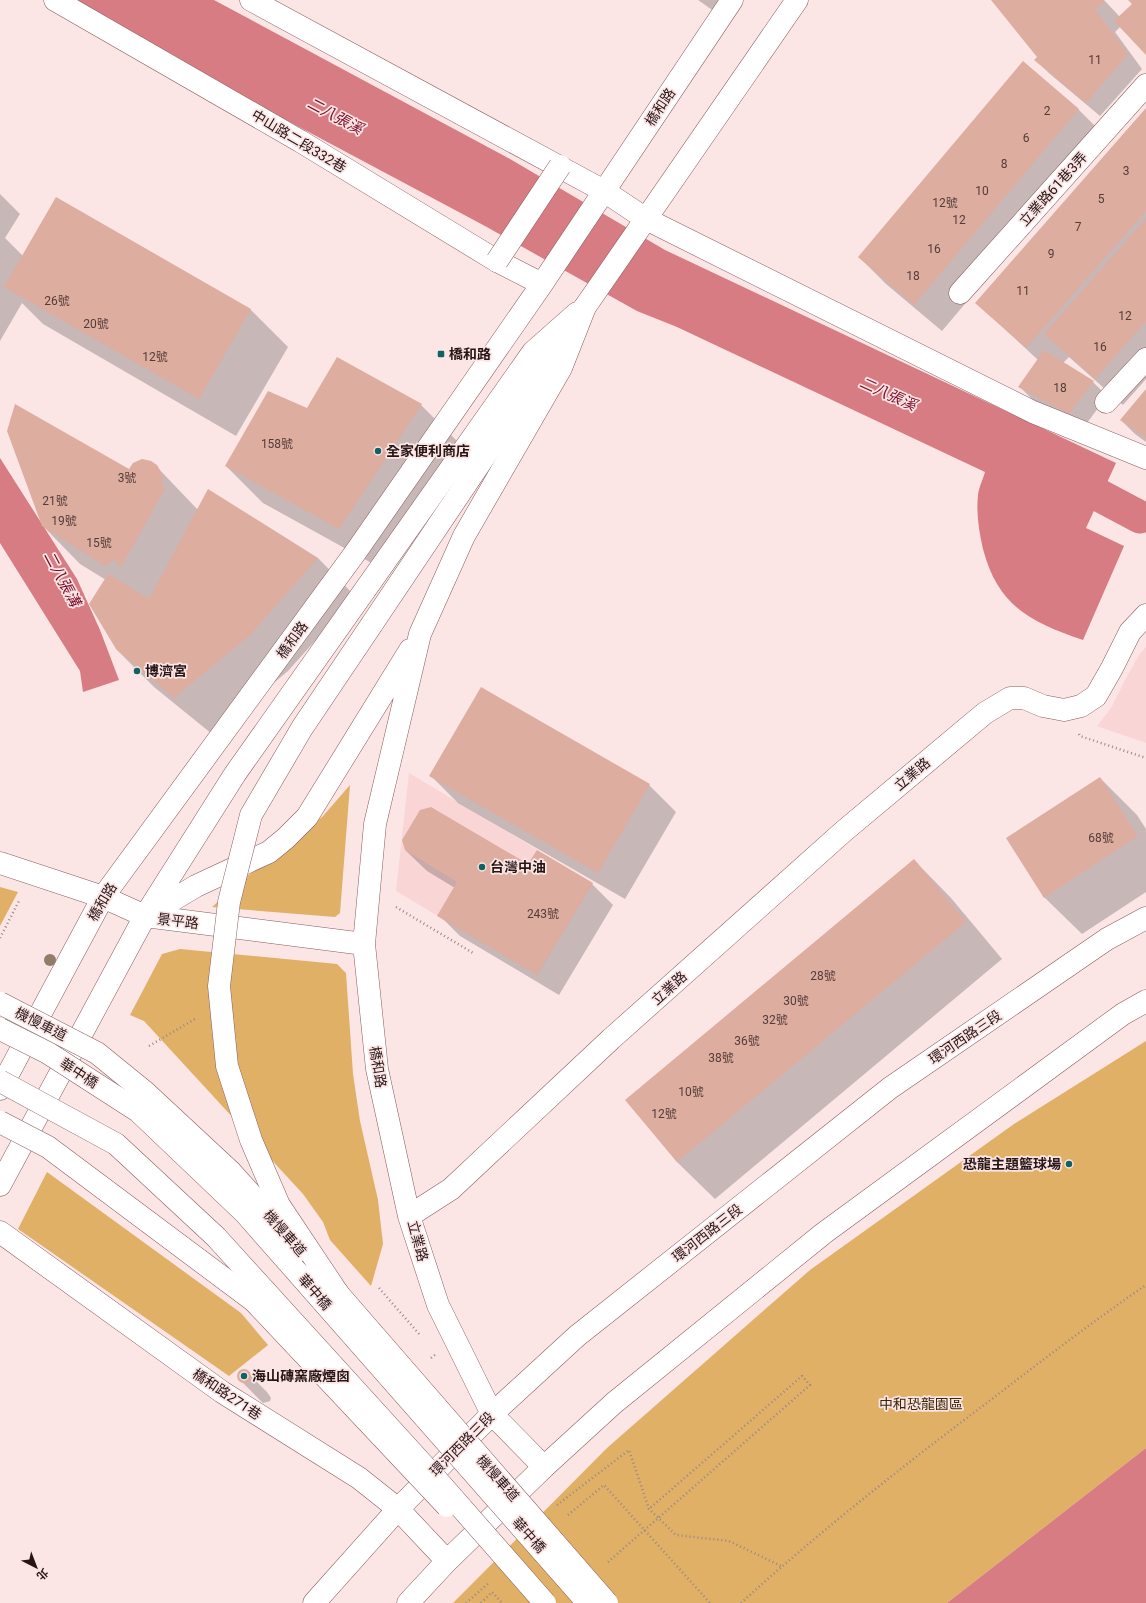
<svg xmlns="http://www.w3.org/2000/svg" width="1146" height="1603" font-family="Roboto,'Noto Sans TC',sans-serif">
<rect width="100%" height="100%" fill="#fbe5e5"/>
<path fill="#fad5d6" d="M1146,647V743L1097,726L1111,708L1124,682L1139,655Z
M409,773L593,883L537,975L396,891Z"/>
<path fill="#e0b066" d="M350,785L340,913L335,917L212,907L246,877L292,844L323,816Z
M0,887L18,892L0,926Z
M180,949L337,964L346,973L353,1074L360,1121L378,1200L383,1244L371,1286L330,1240L323,1222L303,1194L144,1021L130,1015L162,954Z
M1146,1041V1448L947,1603H453L607,1448L810,1270L1014,1124Z
M47,1172L241,1313L268,1345L229,1376L18,1229Z"/>
<path fill="#d67c82" d="M77,0H214L510,159L665,250L1116,463L1086,528L1124,546L1083,640C1030,622 998,606 983,549C979,531 976,514 978,495C979,487 983,479 985,472L677,327L637,311L485,226L256,104Z
M0,458L77,579L100,630L119,680L83,692L80,671L0,543Z
M1146,1448V1603H947Z"/>
<path fill="#0003" d="M698,0H743L728,21Z
M993,0H1104L1120,17L1134,4L1129,0H1146V53L1120,27L1115,32L1142,69L1100,116L1050,74L1036,60L1039,58Z
M1023,63L1079,110L1106,137L942,331L886,284L859,257Z
M1146,109V379L1123,405L1069,357L1063,363L1093,382L1107,396L1084,427L1034,401L1020,387L1038,360L977,303Z
M0,194L20,214L5,238L23,256L56,199L251,310L288,347L236,436L43,324L22,303L0,341Z
M1146,390V442L1135,434L1121,420Z
M421,405L458,442L377,566L263,503L226,466L307,409Z
M156,466L198,510L318,558L355,596L288,671L212,734L154,687L116,649L106,580L80,564L43,526L129,470Z
M431,776L649,785L676,812L625,899L458,803Z
M1100,778L1137,815L1146,829V892L1082,934L1044,897Z
M405,850L592,884L613,905L559,995L460,936L439,915L455,888L427,871Z
M914,860L951,898L1002,959L715,1199L677,1162L626,1100Z
M246,1371L267,1392L271,1398L270,1401L263,1403L239,1379L240,1372Z"/>
<g fill="none" stroke-linecap="round" stroke-linejoin="round">
<path stroke="#d67c82" stroke-width="33" d="M1061,475L1140,517"/>
</g>
<path fill="#ddad9f" d="M991,0H1103L1105,2L1095,9L1128,54L1086,103L1034,60L1037,57Z
M1128,0H1146V55L1114,21L1132,4Z
M1023,61L1079,109L914,305L858,257Z
M1146,108V211L1026,348L975,303Z
M56,197L251,309L199,399L4,287Z
M1146,218V321L1095,379L1044,334Z
M1044,350L1094,381L1069,414L1018,387Z
M337,357L422,404L339,529L225,466L268,391L307,408Z
M1146,389V438L1120,420Z
M15,404L129,469L133,463L142,459L151,461L157,465L161,472L163,479L162,486L166,487L121,567L114,560L105,566L42,526L7,431Z
M208,489L318,558L251,634L174,698L116,649L89,604L108,574L149,599Z
M481,687L650,784L598,873L429,776Z
M1100,777L1138,836L1044,898L1006,838Z
M431,807L528,864L537,850L593,883L537,975L437,916L457,882L405,850L402,840L420,810Z
M914,859L966,922L677,1162L625,1100Z
M237 1376a7 7 0 1 1 14 0a7 7 0 1 1-14 0Z"/>
<g fill="none" stroke-linecap="round" stroke-linejoin="round">
<g stroke="#895c5e" stroke-width="23">
<path id="minor" d="M55,0L300,141L497,261L542,284
M251,0L604,191L646,219L1033,412L1146,458
M960,293L1146,85
M1106,402L1146,359
M0,863L103,897L145,916L364,944
M148,915L196,886L269,852L286,838L307,817L410,650
M0,1089L103,897L355,553L542,284L732,0
M0,1185L145,916L235,774L533,352L577,313
M409,1216L451,1189L611,1039L844,831L985,713L1010,698H1024L1043,706L1064,710L1081,706L1096,696L1112,668L1130,632L1146,615
M0,1232L222,1392L359,1478L398,1509L447,1561
M544,1467L492,1414L438,1305L409,1216L377,1069L364,944L375,824L420,634L464,536L561,368L585,307L797,0"/>
</g>
<g stroke="#895c5e" stroke-width="23">
<path id="major" d="M372,624L585,307
M314,1603L398,1509L492,1414L577,1336L890,1088L1107,939L1146,918
M408,1603L447,1561L544,1467L614,1403L824,1233L1123,1014L1146,1001"/>
</g>
<path stroke="#9a8687" stroke-width="2.5" stroke-dasharray="1 3" stroke-linecap="butt" d="M1079,734L1080,736L1146,758
M396,907L473,953
M0,938L20,899
M149,1046L195,1019
M379,1288L420,1335
M557,1505L629,1450L649,1509L676,1535L729,1541L781,1566
M568,1515L604,1485L710,1603
M466,1603L490,1582
M481,1603L492,1592L502,1603
M741,1603C819,1532 903,1466 988,1402C1040,1362 1092,1322 1146,1285"/>
<use href="#minor" stroke="#fff" stroke-width="22"/>
<use href="#major" stroke="#fff" stroke-width="22"/>
<g stroke="#895c5e" stroke-width="23" stroke-linecap="butt">
<path id="minor-bridge" d="M497,261L560,166
M0,1003L97,1053L145,1092L231,1172L301,1250
M0,1122L48,1147L254,1301L447,1506
M327,1281L607,1603"/>
</g>
<g stroke="#895c5e" stroke-width="23" stroke-linecap="butt">
<path id="major-bridge" d="M0,1029L48,1053L138,1111L245,1213L588,1603
M0,1081L116,1144L216,1237L437,1480L545,1603
M339,1295L279,1205L251,1140L227,1066L219,986L229,902L251,815L302,728L372,624"/>
</g>
<path stroke="#9a8687" stroke-width="2.5" stroke-dasharray="1 3" stroke-linecap="butt" d="M431,1358L436,1354
M608,1562L810,1385L802,1376L649,1509"/>
<use href="#minor-bridge" stroke="#fff" stroke-width="22"/>
<use href="#major-bridge" stroke="#fff" stroke-width="22"/>
</g>
<circle fill="#927c6a" cx="50" cy="960" r="6"/>
<g fill="#116263" stroke="#fbe5e5" stroke-width="1.5">
<rect x="437" y="350" width="8" height="8" rx="2"/>
<circle cx="378" cy="451" r="4"/>
<circle cx="137" cy="671" r="4"/>
<circle cx="482" cy="867" r="4"/>
<circle cx="1069" cy="1164" r="4"/>
<circle cx="244" cy="1376" r="4"/>
</g>
<g text-anchor="middle" stroke-width="3.5" stroke-linejoin="round" paint-order="stroke">
<g font-size="12" fill="#543b38">
<text x="1095" y="64">11</text>
<text x="1047" y="115">2</text>
<text x="1026" y="142">6</text>
<text x="1004" y="168">8</text>
<text x="1126" y="175">3</text>
<text x="982" y="195">10</text>
<text x="1101" y="203">5</text>
<text x="945" y="207">12號</text>
<text x="959" y="224">12</text>
<text x="1078" y="231">7</text>
<text x="934" y="253">16</text>
<text x="1051" y="258">9</text>
<text x="913" y="280">18</text>
<text x="1023" y="295">11</text>
<text x="57" y="305">26號</text>
<text x="1125" y="320">12</text>
<text x="96" y="328">20號</text>
<text x="1100" y="351">16</text>
<text x="155" y="361">12號</text>
<text x="1060" y="392">18</text>
<text x="277" y="448">158號</text>
<text x="127" y="482">3號</text>
<text x="55" y="505">21號</text>
<text x="64" y="525">19號</text>
<text x="99" y="547">15號</text>
<text x="1101" y="842">68號</text>
<text x="543" y="918">243號</text>
<text x="823" y="980">28號</text>
<text x="796" y="1005">30號</text>
<text x="775" y="1024">32號</text>
<text x="747" y="1045">36號</text>
<text x="721" y="1062">38號</text>
<text x="691" y="1096">10號</text>
<text x="664" y="1118">12號</text>
</g>
<g font-size="14" fill="#271516" stroke="#fbe5e5">
<text transform="translate(660 107) rotate(-56)" y="5">橋和路</text>
<text transform="translate(299 141) rotate(31)" y="5">中山路二段332巷</text>
<text transform="translate(1053 189) rotate(-48)" y="5">立業路61巷3弄</text>
<text transform="translate(292 640) rotate(-54)" y="5">橋和路</text>
<text transform="translate(912 774) rotate(-40)" y="5">立業路</text>
<text transform="translate(102 902) rotate(-59)" y="5">橋和路</text>
<text transform="translate(178 921) rotate(7)" y="5">景平路</text>
<text transform="translate(669 988) rotate(-42)" y="5">立業路</text>
<text transform="translate(41 1024) rotate(27)" y="5">機慢車道</text>
<text transform="translate(965 1037) rotate(-34)" y="5">環河西路三段</text>
<text transform="translate(378 1067) rotate(81)" y="5">橋和路</text>
<text transform="translate(79 1073) rotate(33)" y="5">華中橋</text>
<text transform="translate(285 1233) rotate(49)" y="5">機慢車道</text>
<text transform="translate(707 1233) rotate(-38)" y="5">環河西路三段</text>
<text transform="translate(418 1241) rotate(75)" y="5">立業路</text>
<text transform="translate(315 1292) rotate(49)" y="5">華中橋</text>
<text transform="translate(227 1394) rotate(34)" y="5">橋和路271巷</text>
<text transform="translate(462 1444) rotate(-45)" y="5">環河西路三段</text>
<text transform="translate(498 1478) rotate(49)" y="5">機慢車道</text>
<text transform="translate(529 1535) rotate(48)" y="5">華中橋</text>
</g>
<g font-size="14" font-weight="bold" fill="#271516" stroke="#fbe5e5" text-anchor="start">
<text x="449" y="359">橋和路</text>
<text x="386" y="456">全家便利商店</text>
<text x="145" y="676">博濟宮</text>
<text x="490" y="872">台灣中油</text>
<text x="1061" y="1169" text-anchor="end">恐龍主題籃球場</text>
<text x="252" y="1381">海山磚窯廠煙囪</text>
</g>
<g font-size="14" fill="#3c2705" stroke="#fbe5e5">
<text x="921" y="1409">中和恐龍園區</text>
</g>
<g font-size="15" font-style="italic" fill="#7a0b25" stroke="#fbe5e5">
<text transform="translate(335 116) rotate(28)" y="5">二八張溪</text>
<text transform="translate(888 394) rotate(24)" y="5">二八張溪</text>
<text transform="translate(62 579) rotate(62)" y="5">二八張溝</text>
</g>
</g>
<g transform="translate(36 1567) rotate(138)" stroke="#fbe5e5" stroke-width="3" paint-order="stroke">
<path d="M0-3L7 15L0 10L-7 15Z" fill="#271516"/>
<text y="-6" font-size="11" font-weight="bold" text-anchor="middle" fill="#271516">北</text>
</g>
</svg>
